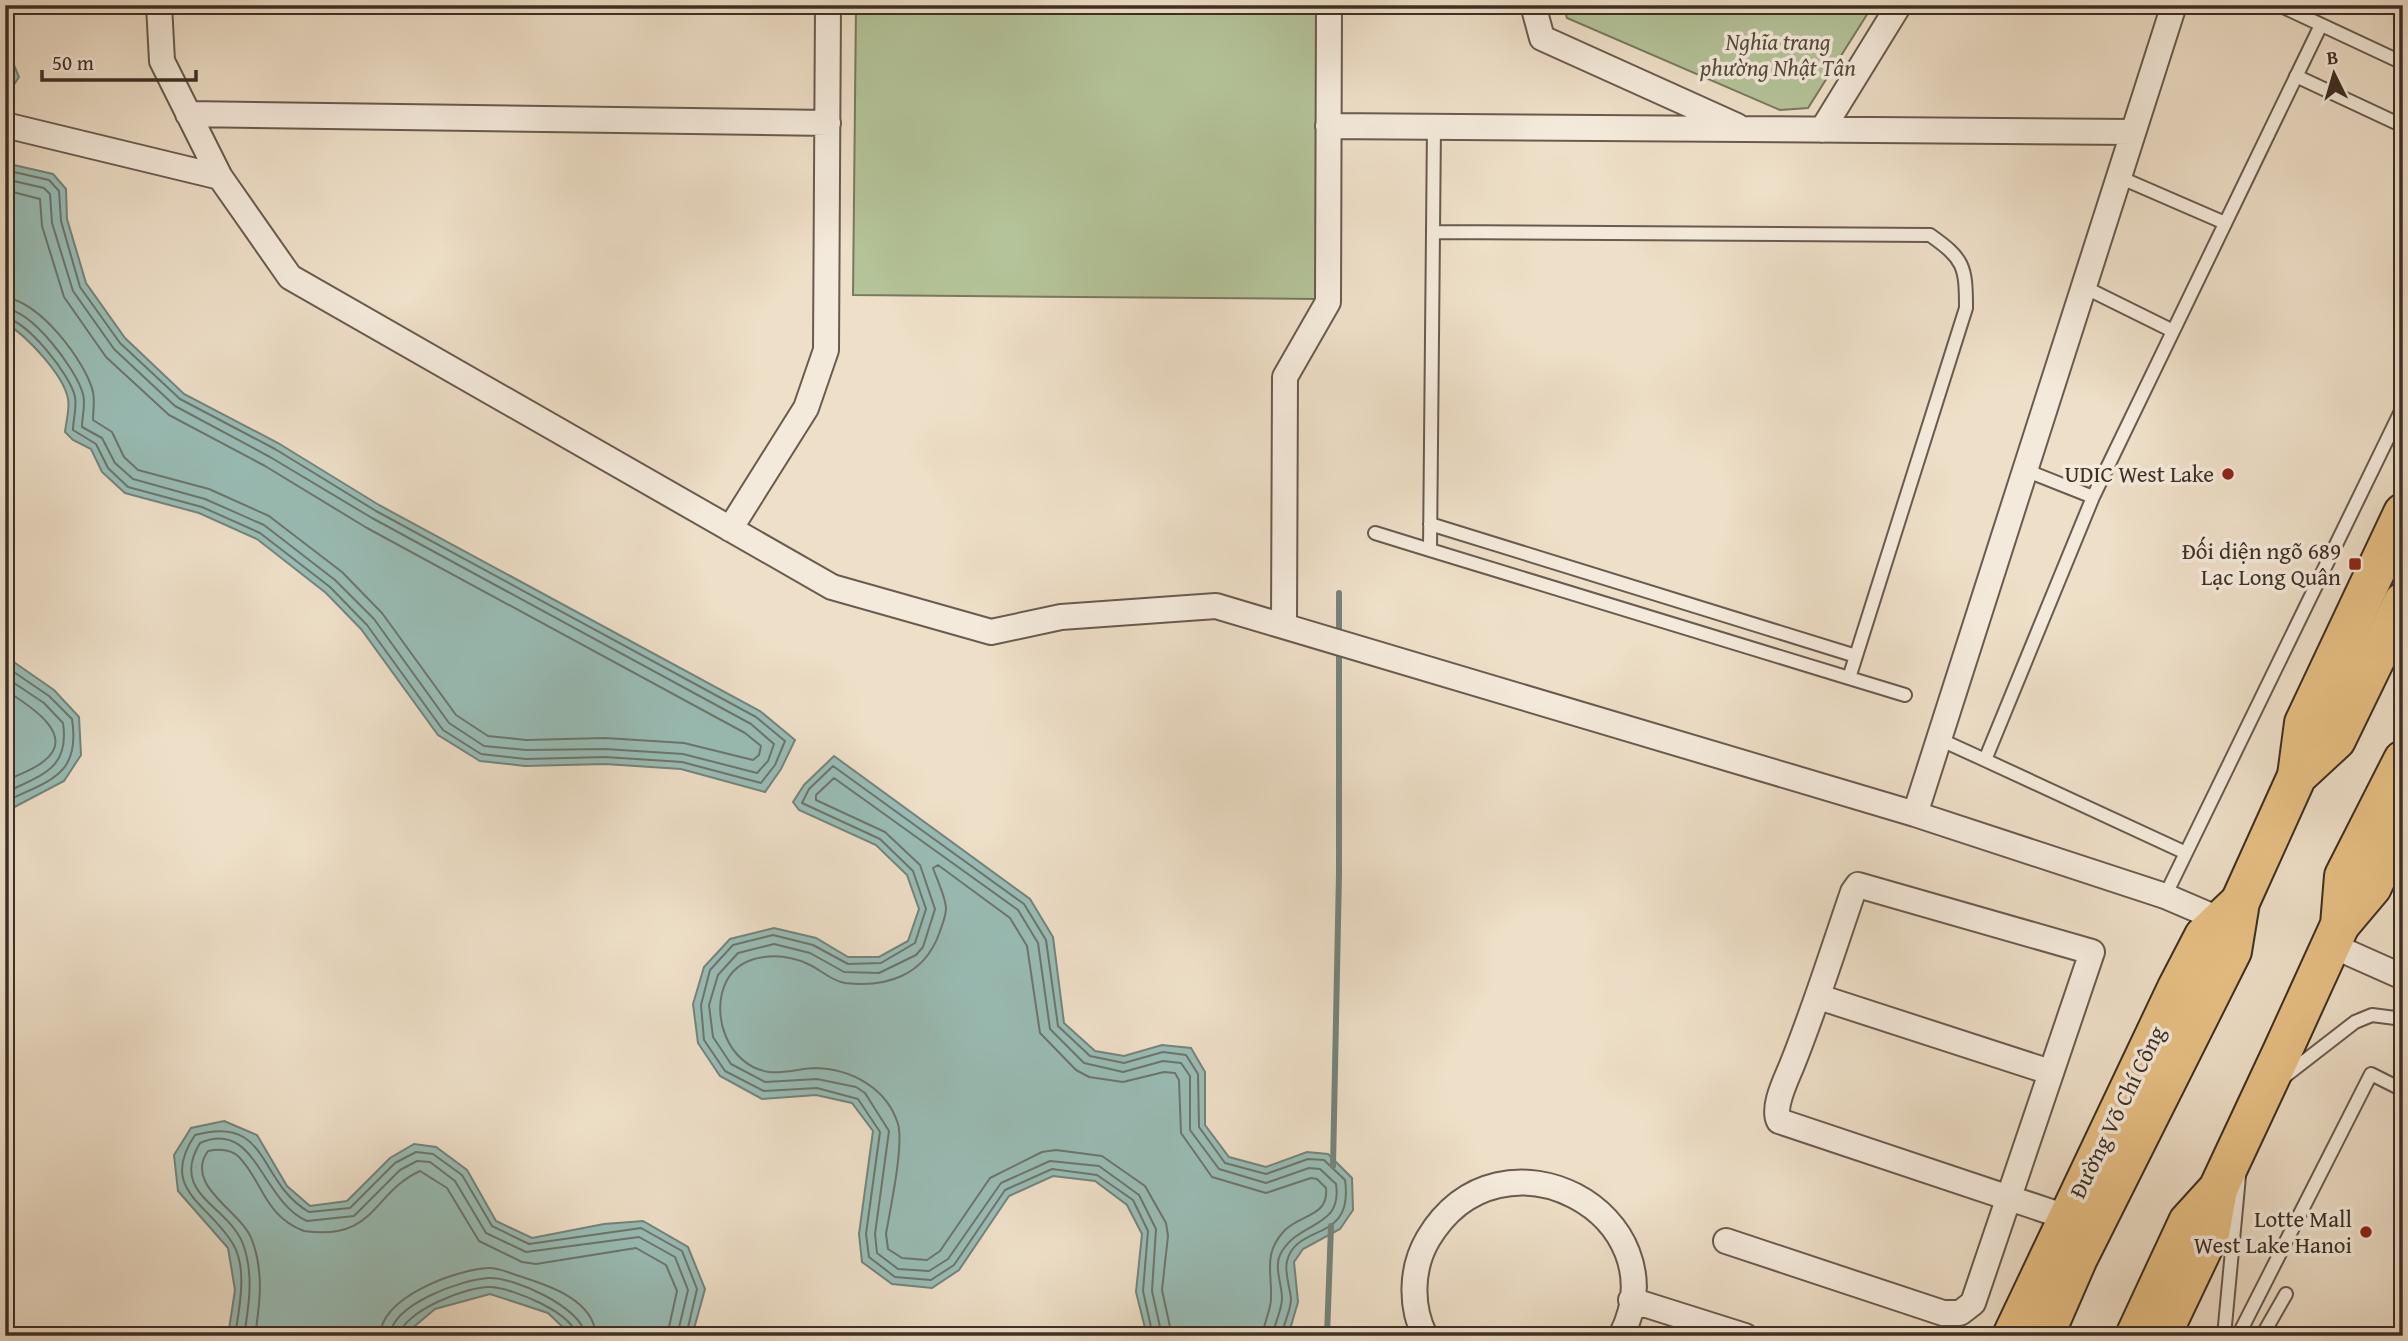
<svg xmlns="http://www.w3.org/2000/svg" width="2408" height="1341" font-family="'Gentium Book Plus',serif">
<rect width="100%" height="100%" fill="#eedfc8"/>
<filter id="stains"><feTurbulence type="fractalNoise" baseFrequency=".00286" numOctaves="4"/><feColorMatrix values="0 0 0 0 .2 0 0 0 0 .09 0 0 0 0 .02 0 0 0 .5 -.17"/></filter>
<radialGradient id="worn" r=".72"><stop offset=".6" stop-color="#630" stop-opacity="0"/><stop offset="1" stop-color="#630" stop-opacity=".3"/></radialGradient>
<path fill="#b4c399" stroke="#78795f" stroke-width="2" d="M856,5H1322L1316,299L853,295Z
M1563,5H1873L1808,108L1780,110L1567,18Z"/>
<path fill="#99bdb6" stroke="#74847c" stroke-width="2" d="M5,44L19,77L11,89H5Z
M5,163L53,174L66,189L67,219L86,283L125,338L184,394L278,443L379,505L760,711L795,740L781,769L765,792L681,769L605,764L525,766L480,761L438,735L361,629L326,593L257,539L199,513L125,493L102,472L91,449L73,440L65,432C66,422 70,408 68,399C64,375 25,334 5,323Z
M5,656L54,690L79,717L81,755L64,781L5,812Z
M834,756L1030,899L1053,937L1064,1023L1095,1051L1124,1056L1162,1045L1191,1048L1205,1072V1125L1229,1157L1266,1167L1307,1152L1328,1154L1352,1178L1353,1210L1340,1229L1303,1249L1294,1262L1298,1302L1288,1336H1147L1136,1292L1142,1234L1127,1205L1095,1181L1053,1176L1009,1196L959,1270L932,1288L892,1284L862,1262L859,1234L873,1131L852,1103L816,1095L762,1099L720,1076L698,1043L693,1004L704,967L730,939L774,928L816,938L848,957H879L908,941L919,909L907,875L876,845L799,810L793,802L804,785Z
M224,1121L257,1135L287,1186L310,1206L347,1201L390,1158L414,1144L436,1147L467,1170L496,1221L532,1238L604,1224L643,1221L688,1247L705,1289L692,1336H572L548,1313L490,1294L435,1309L403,1336H228L235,1290L228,1248L178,1191L174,1155L191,1128Z"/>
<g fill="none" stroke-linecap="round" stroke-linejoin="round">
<path stroke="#6b766e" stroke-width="2" d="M5,170L49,180L59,191L61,221L80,287L120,343L180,399L275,449L376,511L756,717L785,741L775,765L761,783L682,762L605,757L526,759L481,754L443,730L367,625L330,587L260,533L202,507L128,487L108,468L96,444L73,430C73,420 77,408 75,397C71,376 27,320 5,318
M5,179L44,188L50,194L52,223L73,291L114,349L175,406L270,457L372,518L751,724L774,744L768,761L757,773L683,754L605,749L526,750L484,746L449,723L374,619L335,580L264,525L205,499L133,479L115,463L102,438L82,427C82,416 86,404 83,394C76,369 32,310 5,309
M5,190L40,199L42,226L64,297L106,357L169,415L265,466L367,528L745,733L761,746L759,755L753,760L684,743L605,738L526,740L488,736L456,715L382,613L342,572L269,516L209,489L138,470L124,457L112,432L93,420C93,411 95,401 93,392C86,362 38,299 5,298
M5,666L49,696L72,719C81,777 48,780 5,802
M5,677L44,703L63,723C70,770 40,775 5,793
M5,690C25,703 79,734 44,761C34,770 17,775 5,781
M235,1336C239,1309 248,1269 233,1244C209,1203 158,1190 195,1135C270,1114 257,1182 309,1212L350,1208L395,1163L416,1152L433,1154L462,1175L492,1226L529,1244L641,1228L682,1251L697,1289L686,1336
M244,1336C249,1305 254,1274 243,1244C228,1205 169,1194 200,1143C256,1118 261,1201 307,1221L354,1216L400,1170L417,1161L430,1162L455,1181L486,1233L526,1252L639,1237L675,1257L688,1290L677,1336
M255,1336C260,1303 264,1272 252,1240C242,1211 183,1186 208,1151C218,1149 230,1148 239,1157C262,1180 264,1216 304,1231C376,1241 372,1193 420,1171L447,1188L479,1241L522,1262L536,1264L636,1248L666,1265L677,1291L667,1336
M380,1336C381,1297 455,1270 488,1268C498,1267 509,1273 519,1276C547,1285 594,1299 596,1336
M390,1336C392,1304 461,1280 488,1278C512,1276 584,1308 585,1336
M399,1336C402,1312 469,1285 491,1287C512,1288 574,1313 576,1336
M1153,1336L1143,1291L1148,1231L1133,1200L1097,1175L1052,1169L1005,1190L954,1265L931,1280L895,1277L869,1257L866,1234L880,1132L858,1099L817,1088L764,1091L725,1071L704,1040L701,1005L710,970L733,945L773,935L813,945L848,964L881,963L915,943L926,909L913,871L880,839L802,803L809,789L833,766L1024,904L1046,940L1058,1026L1090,1056L1124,1063L1163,1052L1186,1055L1198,1074L1199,1127L1225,1163L1266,1174L1308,1159L1324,1160L1345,1180C1354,1244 1297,1222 1287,1261C1284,1272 1290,1287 1291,1299C1291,1311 1283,1323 1282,1336
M1162,1336L1152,1291L1156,1229L1139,1195L1099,1166L1050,1161L1001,1183L948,1259L929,1271L898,1269L877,1253L875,1234L889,1131L865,1093L856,1087L817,1079L765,1082L731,1064L713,1037L709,1005L718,975L738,953L774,944L810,953L844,972L879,973L916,955L923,947L935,909L920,865L885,832L816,800V795L834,778L1018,910L1038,943L1050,1029L1084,1063L1123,1072L1163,1061L1181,1063L1190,1076V1130L1219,1169L1266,1183L1309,1168L1320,1169L1336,1184C1343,1230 1297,1220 1280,1255C1274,1267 1282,1285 1282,1298C1282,1311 1274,1323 1273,1336
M1172,1336L1162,1290L1168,1236L1166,1223L1145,1186L1102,1156L1056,1150L1042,1152L990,1178L940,1251L927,1260L902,1258L888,1249L886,1234C890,1210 904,1146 898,1124C887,1088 851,1069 816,1068C801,1068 784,1074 769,1072C728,1066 709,1014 727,980C743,952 782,952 808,964C820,969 831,981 845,983C887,988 924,975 939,934C942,925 946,917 946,908C945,895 937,880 933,868L938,865L1010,918L1027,946L1040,1033L1076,1070L1089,1077L1123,1082L1164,1072L1175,1073L1179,1080L1181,1133L1212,1177L1266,1193L1311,1178L1317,1179L1326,1188C1329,1217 1300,1214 1284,1231C1263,1254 1272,1271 1271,1298C1271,1311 1263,1323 1263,1336"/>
<path stroke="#74847c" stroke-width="6" d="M1339,593V638
M1333,1166L1339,874V648
M1327,1336L1331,1226"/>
<g stroke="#695b4e" stroke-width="16">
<path id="service" d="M2279,5L2403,63
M2296,76L2403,126
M2119,177L2225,223
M1434,232L1930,235C1964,259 1966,266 1966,308L1849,678L1905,695
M2084,287L2173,331
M2025,470L2093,497
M1430,524L1856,656
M1375,533L1430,550L1434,125
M1430,550L1849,678
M1939,739L1985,760
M2186,853L1985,760L2093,497L2321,25
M2165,896L2403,407
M2284,1077L2355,1022L2372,1015L2403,1019
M2224,1336L2239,1176
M2238,1336L2371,1074L2403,1090
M2262,1336L2286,1294"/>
</g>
<g stroke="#695b4e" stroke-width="28">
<path id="minor" d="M159,5L162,61L220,177L290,277L832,587L991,632L1061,617L1216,606L1915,814L2165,896L2221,920
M1533,5L1542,38L1737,126
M188,114L828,123
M5,125L220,177
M1328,126L2133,132
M1822,130L1899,5
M730,529L806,408L826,350L828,5
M1284,625L1285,377L1328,302L1329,5
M1915,814L2174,5
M2331,945L2403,977
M1819,997L2050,1072
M1726,1241L1943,1313H1960L1973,1303C2012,1186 2052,1069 2092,952L1858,885L1853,892C1833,950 1815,1008 1792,1065C1786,1080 1772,1107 1779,1121L2066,1217
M1631,1300L1745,1336
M1425,1336C1410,1306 1411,1268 1428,1239C1501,1116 1683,1215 1621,1336"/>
</g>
<g stroke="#3d2f25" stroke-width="42">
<path id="primary" d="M2297,776L2304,723L2403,513
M2340,925L2372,887L2403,820
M2012,1336L2177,988L2204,936L2240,902
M2161,1336L2210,1233L2218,1189"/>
</g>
<g stroke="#3d2f25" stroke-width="42">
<path id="trunk" d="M2044,1336L2078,1258L2232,951L2240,902L2297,776L2336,740L2403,602
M2135,1336L2188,1222L2218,1189L2283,1050L2340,925L2344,876L2403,760"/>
</g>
<use href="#service" stroke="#f4eadb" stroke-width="12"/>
<use href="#minor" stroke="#f4eadb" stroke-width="24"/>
<use href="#primary" stroke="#e7c084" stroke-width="38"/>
<use href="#trunk" stroke="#e7c084" stroke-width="38"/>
</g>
<g fill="#8f2418" stroke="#f4eadb" stroke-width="2.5">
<circle cx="2228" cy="474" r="7"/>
<rect x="2348" y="557" width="14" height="14" rx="3.5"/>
<circle cx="2366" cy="1232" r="7"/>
</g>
<g text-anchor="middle" stroke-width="7" stroke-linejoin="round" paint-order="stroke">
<g font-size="23" font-style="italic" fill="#554d3c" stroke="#f4eadb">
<text x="1778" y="50">Nghĩa trang<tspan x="1778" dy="26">phường Nhật Tân</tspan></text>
</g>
<g font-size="23" fill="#3d2f25" stroke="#f4eadb" text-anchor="end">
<text x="2214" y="482">UDIC West Lake</text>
<text x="2341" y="559">Đối diện ngõ 689<tspan x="2341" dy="26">Lạc Long Quân</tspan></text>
<text x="2352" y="1227">Lotte Mall<tspan x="2352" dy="26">West Lake Hanoi</tspan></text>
</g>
<g font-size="23" fill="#3d2f25" stroke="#f4eadb">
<text transform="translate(2117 1112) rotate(-64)" y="8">Đường Võ Chí Công</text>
</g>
</g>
<rect width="2408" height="1341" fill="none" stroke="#eedfc8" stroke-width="28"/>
<rect x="7" y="7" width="2394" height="1327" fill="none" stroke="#3d2f25" stroke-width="3.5"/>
<rect x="14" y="14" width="2380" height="1313" fill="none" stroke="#3d2f25" stroke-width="2"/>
<g transform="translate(2334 74) rotate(355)" stroke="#f4eadb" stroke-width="5" paint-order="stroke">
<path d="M0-5L12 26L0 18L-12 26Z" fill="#3d2f25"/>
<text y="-10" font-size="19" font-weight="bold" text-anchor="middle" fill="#3d2f25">B</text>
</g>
<path d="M42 70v10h154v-10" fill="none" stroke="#3d2f25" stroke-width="3.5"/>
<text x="52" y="70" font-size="21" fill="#3d2f25" stroke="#f4eadb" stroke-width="5" paint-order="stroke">50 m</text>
<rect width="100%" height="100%" filter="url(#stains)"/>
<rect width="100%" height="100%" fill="url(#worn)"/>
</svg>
